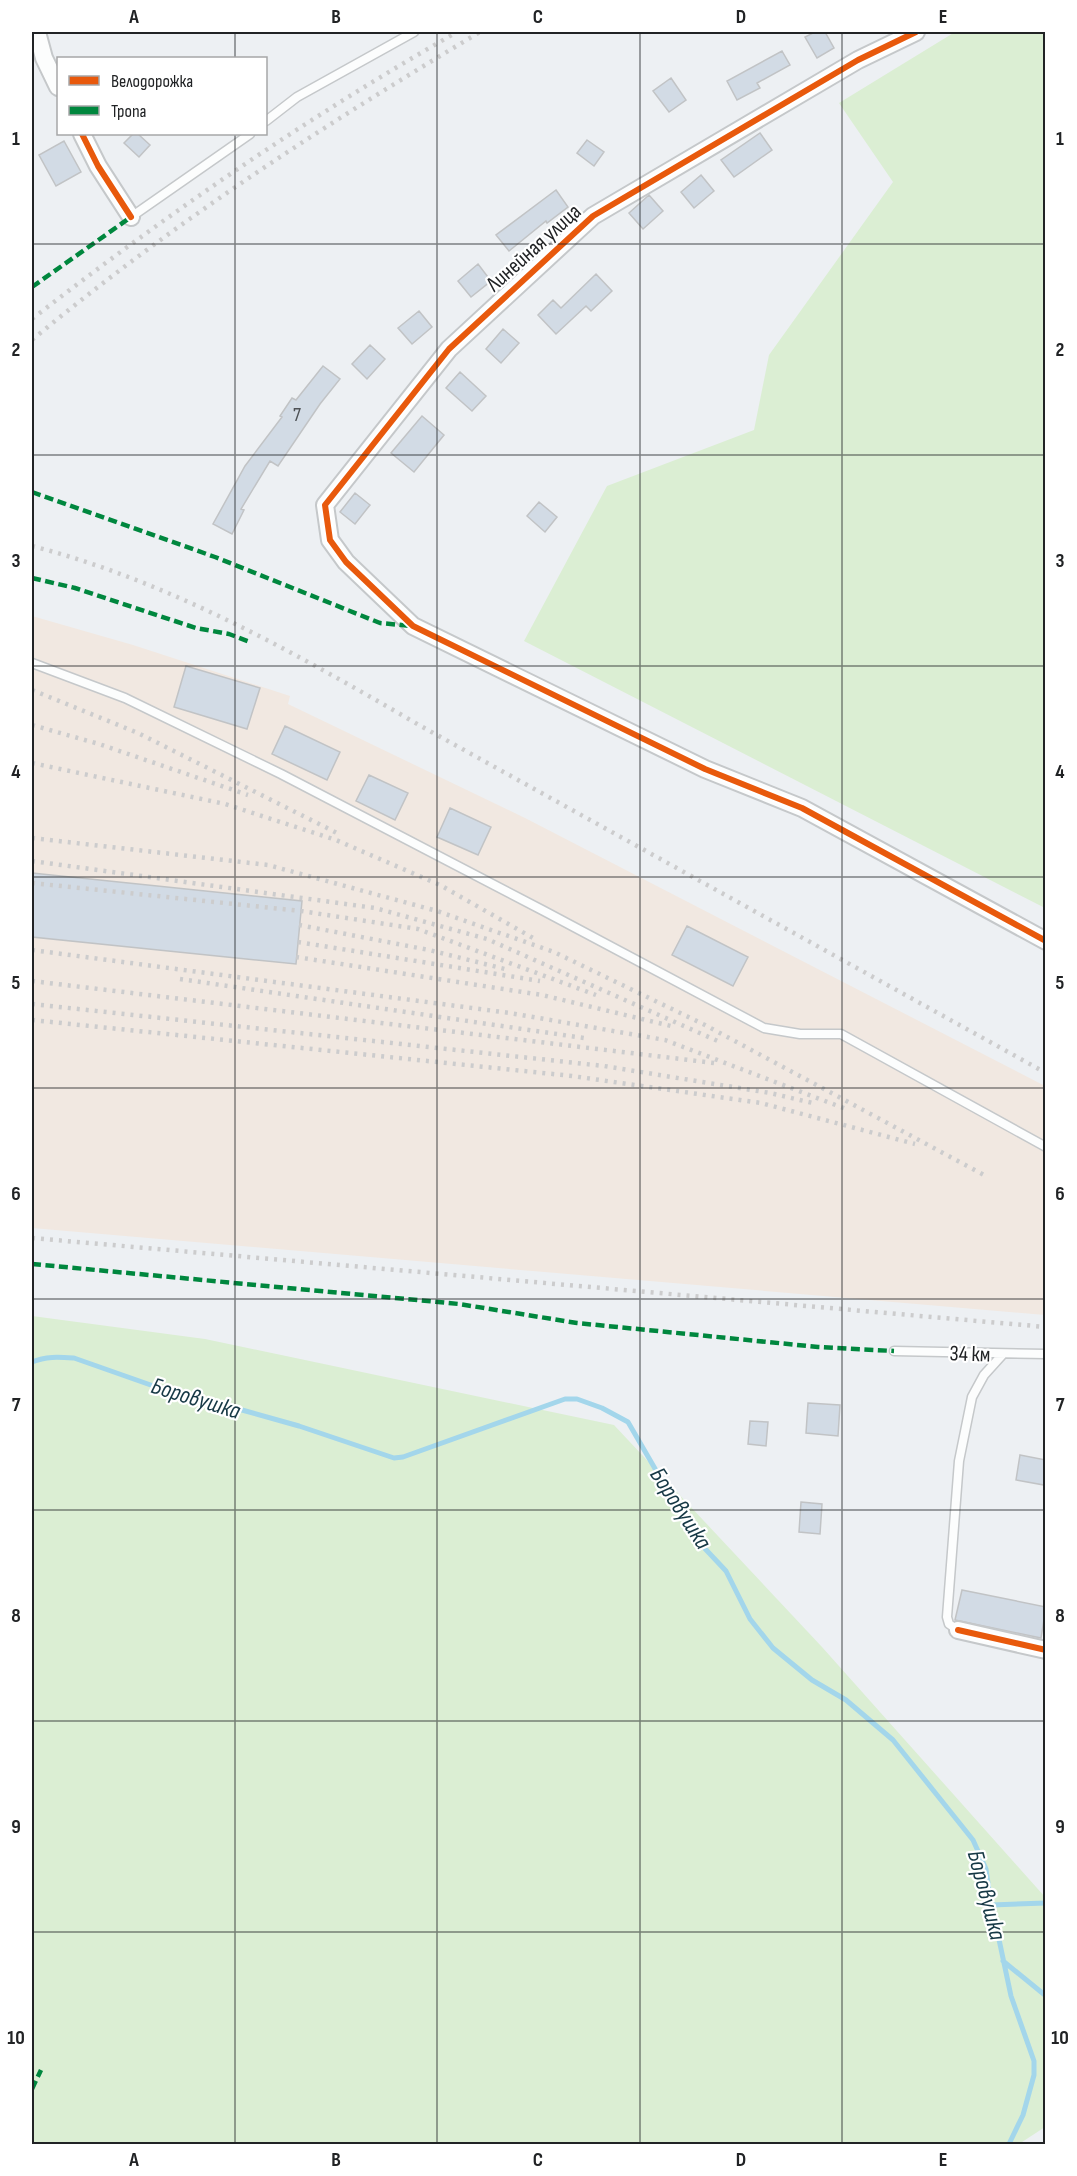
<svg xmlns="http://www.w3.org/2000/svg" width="1077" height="2176" font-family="'Sofia Sans Condensed',sans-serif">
<rect width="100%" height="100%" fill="#edf0f3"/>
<path fill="#f1e8e1" d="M32,616L133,645L290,696L288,704L525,818L1045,1086V1315L32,1228Z"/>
<path fill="#dbeed3" d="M955,32H1045V908L524,641L607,486L754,430L769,355L893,182L839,103Z
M32,1316L205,1339L614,1425L822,1647L1045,1897V2127L1019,2144H32Z"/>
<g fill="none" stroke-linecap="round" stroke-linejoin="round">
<path stroke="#a3d6eb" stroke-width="5" d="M32,1362C46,1356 59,1357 74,1358L199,1402L242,1410L299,1426L394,1458L403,1457L565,1399H577L602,1408L628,1422L661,1479L675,1498L695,1538L726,1571L750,1619L773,1648L812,1680L846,1700L893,1740L973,1840L986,1869L990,1897L1011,1996L1034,2061V2075L1023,2115L1009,2144
M991,1905L1046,1903
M1003,1961L1046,1996"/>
</g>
<path fill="#d2dbe5" stroke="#c1c3c5" stroke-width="1.5" d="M815,32H825L834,48L817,58L805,37Z
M782,51L790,65L757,83L760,88L737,100L727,81Z
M671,78L686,100L669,112L653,91Z
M760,133L772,150L734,177L721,160Z
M133,134H138L150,145L139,157L124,143Z
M587,140L604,152L594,166L577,153Z
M64,141L81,172L56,186L39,155Z
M701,175L714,191L694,208L681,192Z
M556,190L568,207L547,223L546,221L509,251L496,235Z
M649,195L663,211L643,229L629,213Z
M478,264L491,281L471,297L458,281Z
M596,274L612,291L591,311L586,306L556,334L538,315L553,300L561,308Z
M419,311L432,327L412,344L398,328Z
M503,329L519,343L501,363L486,349Z
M370,345L385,359L367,379L352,364Z
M323,366L340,379L320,404L278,466L270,461L241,509L244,510L232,534L213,524L245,466L282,417L280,416L292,398L296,400Z
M460,372L486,396L472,411L446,388Z
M422,416L444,435L414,472L391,453Z
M355,493L370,505L355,524L340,512Z
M539,502L557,517L545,532L527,516Z
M186,666L260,688L247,729L174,707Z
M285,726L340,752L327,780L272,754Z
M369,775L408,793L395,820L356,801Z
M450,808L491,827L478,855L437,837Z
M32,873L302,901L296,964L32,937Z
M687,926L748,957L733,986L672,955Z
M808,1403L840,1405L838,1436L806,1433Z
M750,1421L768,1422L766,1446L748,1444Z
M1020,1455L1046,1460L1044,1485L1016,1480Z
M801,1502L822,1504L820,1534L799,1532Z
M962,1590L1046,1607L1041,1638L955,1620Z"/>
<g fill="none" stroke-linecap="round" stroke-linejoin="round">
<g stroke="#c5c8ca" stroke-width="11">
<path id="service" d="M266,121L297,97L414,32
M131,217L250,134
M32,663L125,698L281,774L544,911L764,1028L800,1034H841L1046,1147
M894,1351L1046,1354
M958,1630L949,1624L947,1617L959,1461L972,1397L984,1375L1003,1354"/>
</g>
<g stroke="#c5c8ca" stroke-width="20">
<path id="minor" d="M37,32L44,58L58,87
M916,32L858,60L593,216L449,349L325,505L330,540L346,562L413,626L705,769L802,808L1046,941
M82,134L98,166L131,217
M958,1630L1046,1650"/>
</g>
<use href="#service" stroke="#fcfdfd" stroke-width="8"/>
<use href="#minor" stroke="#fcfdfd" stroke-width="16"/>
<path stroke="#cccccd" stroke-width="4.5" stroke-dasharray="3 6" stroke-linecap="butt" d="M32,319C167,214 308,117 457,32
M32,340C171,224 324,125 480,32
M32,546C171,582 295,653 419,725L1046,1073
M32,690L138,733L339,834
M32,725L99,744L248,795
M32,763L225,804L336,840L440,885L533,938
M32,838L268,865L437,911L554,952L705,1025L984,1175
M32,861L375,908L487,939L720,1042
M32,883L301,911L418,929L596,995
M299,925L429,950L505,969
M298,942L540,981
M32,950L510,1013L665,1040L846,1109
M296,957L542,995L671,1026
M180,979L584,1038
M32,981L714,1063
M32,1004L604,1066L770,1093L817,1104
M32,1020L572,1076L761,1103L915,1144
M32,1238L1046,1327"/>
<path stroke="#00873e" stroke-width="4.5" stroke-dasharray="9 4.5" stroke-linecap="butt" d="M32,287L131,217
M32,492L215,557L380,623L412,626
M32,578L75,588L196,628L229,634L250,642
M32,1264L459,1304L577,1323L818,1347L894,1351
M32,2089L41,2070"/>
<g stroke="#fff" stroke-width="10">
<path id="cycleway" d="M916,32L858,60L593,216L449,349L325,505L330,540L346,562L413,626L705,769L802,808L1046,941
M82,134L98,166L131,217
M958,1630L1046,1650"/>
</g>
<use href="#cycleway" stroke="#e8590c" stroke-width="6"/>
</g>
<path fill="none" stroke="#212325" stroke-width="1.5" stroke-opacity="0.55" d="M235,32V58M437,32V2144M640,32V2144M842,32V2144M235,134V2144M32,244H1046M32,455H1046M32,666H1046M32,877H1046M32,1088H1046M32,1299H1046M32,1510H1046M32,1721H1046M32,1932H1046"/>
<g text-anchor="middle" stroke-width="4.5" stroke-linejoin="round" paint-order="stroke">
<g font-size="20" fill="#4d5155">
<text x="297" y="421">7</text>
</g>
<g font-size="22" fill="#212325" stroke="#fff">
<text transform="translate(533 247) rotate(-42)" y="8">Линейная улица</text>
<text transform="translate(970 1353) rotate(2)" y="8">34 км</text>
</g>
<g font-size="24" font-style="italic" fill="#163845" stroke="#fff">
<text transform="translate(196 1398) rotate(17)" y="8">Боровушка</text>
<text transform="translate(681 1508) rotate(57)" y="8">Боровушка</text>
<text transform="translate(987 1895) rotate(75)" y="8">Боровушка</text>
</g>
</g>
<rect width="1077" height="2176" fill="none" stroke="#ffffff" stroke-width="66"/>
<rect x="57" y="57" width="210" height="78" fill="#ffffff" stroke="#a6a7a8" stroke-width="1.5"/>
<rect x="69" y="76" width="30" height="9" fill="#e8590c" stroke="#a6a7a8" stroke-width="1.5"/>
<text x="111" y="87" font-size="18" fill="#212325">Велодорожка</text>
<rect x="69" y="106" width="30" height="9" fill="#00873e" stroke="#a6a7a8" stroke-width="1.5"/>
<text x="111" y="117" font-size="18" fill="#212325">Тропа</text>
<rect x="33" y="33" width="1011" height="2110" fill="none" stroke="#212325" stroke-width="2"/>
<g font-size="20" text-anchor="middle" font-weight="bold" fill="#212325">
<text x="134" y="23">A</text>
<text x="336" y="23">B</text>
<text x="538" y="23">C</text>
<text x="741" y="23">D</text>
<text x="943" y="23">E</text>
<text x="16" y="145">1</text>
<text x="1060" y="145">1</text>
<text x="16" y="356">2</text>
<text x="1060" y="356">2</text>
<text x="16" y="567">3</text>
<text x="1060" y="567">3</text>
<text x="16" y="778">4</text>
<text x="1060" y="778">4</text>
<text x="16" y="989">5</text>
<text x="1060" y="989">5</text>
<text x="16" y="1200">6</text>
<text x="1060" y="1200">6</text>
<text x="16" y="1411">7</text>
<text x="1060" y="1411">7</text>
<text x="16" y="1622">8</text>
<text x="1060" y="1622">8</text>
<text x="16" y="1833">9</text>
<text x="1060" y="1833">9</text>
<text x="16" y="2044">10</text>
<text x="1060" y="2044">10</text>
<text x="134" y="2166">A</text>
<text x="336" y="2166">B</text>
<text x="538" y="2166">C</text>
<text x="741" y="2166">D</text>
<text x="943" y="2166">E</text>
</g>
</svg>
